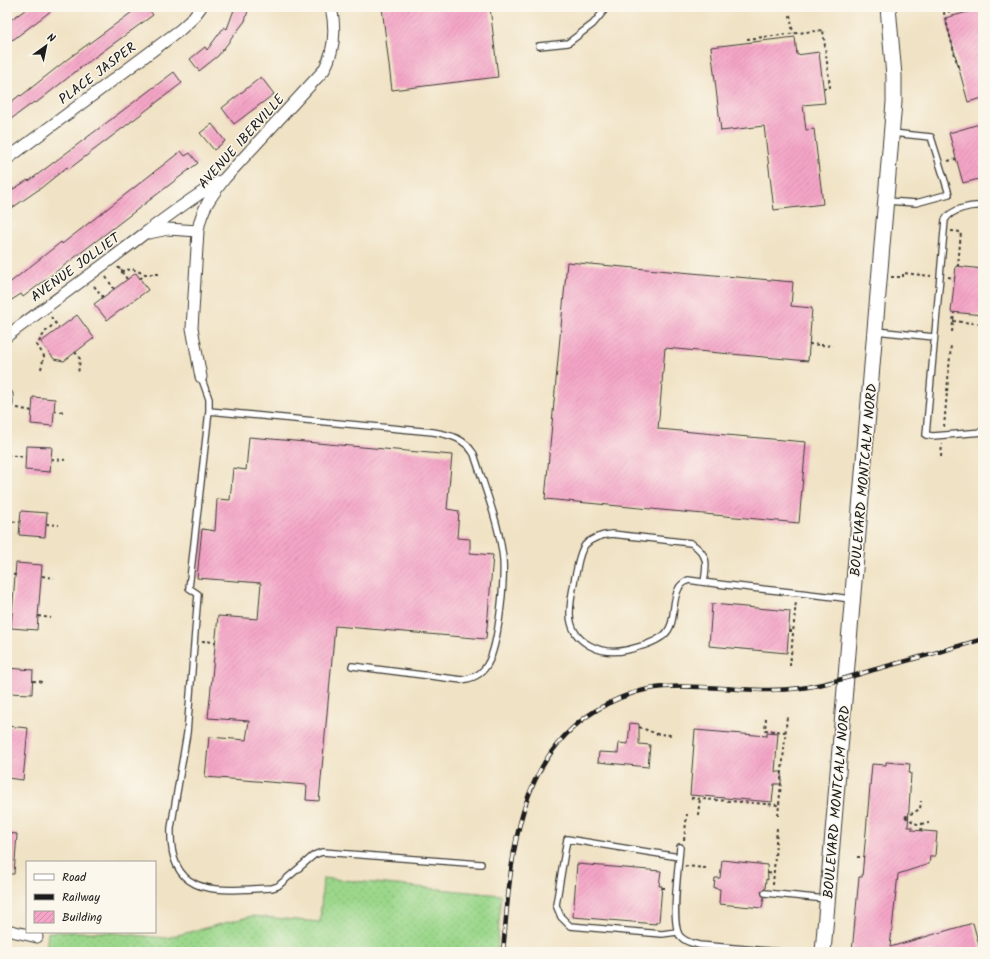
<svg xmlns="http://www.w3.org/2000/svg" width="990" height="959" font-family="Kalam,sans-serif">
<defs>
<pattern id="grass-dots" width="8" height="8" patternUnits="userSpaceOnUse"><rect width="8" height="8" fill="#9bd78b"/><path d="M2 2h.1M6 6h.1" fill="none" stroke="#85b877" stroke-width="1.8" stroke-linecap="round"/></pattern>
<pattern id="building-hatch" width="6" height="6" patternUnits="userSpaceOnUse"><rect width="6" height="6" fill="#f4a4c6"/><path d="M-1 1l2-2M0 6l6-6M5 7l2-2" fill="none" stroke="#d18daa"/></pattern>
</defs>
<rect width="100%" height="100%" fill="#fbf7ec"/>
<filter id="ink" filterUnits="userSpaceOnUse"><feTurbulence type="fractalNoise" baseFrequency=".025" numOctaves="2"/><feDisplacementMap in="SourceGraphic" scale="8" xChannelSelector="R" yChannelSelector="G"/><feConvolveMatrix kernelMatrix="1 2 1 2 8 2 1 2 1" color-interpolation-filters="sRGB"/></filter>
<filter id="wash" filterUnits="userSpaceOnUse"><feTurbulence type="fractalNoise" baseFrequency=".012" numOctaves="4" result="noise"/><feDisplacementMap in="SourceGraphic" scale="16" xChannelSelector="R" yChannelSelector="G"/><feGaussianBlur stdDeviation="0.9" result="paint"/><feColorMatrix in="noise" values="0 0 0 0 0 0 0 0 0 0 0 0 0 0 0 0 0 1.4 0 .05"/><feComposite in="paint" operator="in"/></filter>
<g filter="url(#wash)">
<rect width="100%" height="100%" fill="#f0e2c4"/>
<path fill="url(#grass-dots)" stroke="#5c7a54" d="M323,878L501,895L497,952H46L48,932H104L166,938L252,916L320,922Z"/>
<g id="blocks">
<path fill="url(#building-hatch)" d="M30,7H56L14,39L7,41V22Z
M139,7H147L153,15L84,65L36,103L34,102L7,122V105L20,95L21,96L69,58Z
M235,7H249L245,21L218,56L199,71L190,59L205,47L207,50L224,27L227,29Z
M382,7H490L498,77L392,90Z
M983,8V98L968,102L945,18Z
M795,37L797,55L819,52L825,103L803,105L806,130L814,129L823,204L774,210L764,126L721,131L711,47Z
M174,72L182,83L69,169L67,167L41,188L12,208L7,202V193L28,180L29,181Z
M261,77L274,94L234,124L222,108Z
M983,123V178L963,183L949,133Z
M212,124L225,141L214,150L200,133Z
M181,151L185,156L190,153L198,163L23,297L21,294L7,303V285L61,242L62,244Z
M567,262L793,282L791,306L812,308L808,361L665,348L658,429L806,442L799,523L545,499Z
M956,266L983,269V315L951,312Z
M136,273L148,290L107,320L94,304Z
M77,315L94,338L64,361L54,359L41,342Z
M33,397L55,399L53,426L31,424Z
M249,437L452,455L447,509L459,511L457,538L470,539V553L493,555L486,639L335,626L319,801L306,800L307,785L205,777L209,737L246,740L249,721L208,718L218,616L258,619L261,583L197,578L202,529L215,531L217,499L230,500L233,468L246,470Z
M26,446L52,447L50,472L25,470Z
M21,511L47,513L45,537L19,535Z
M16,563L42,565L37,630L11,628Z
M712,604L790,611L787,653L709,646Z
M7,668L33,670L32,694L7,693Z
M630,723L639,724V744L650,745L648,767L598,762L599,752L618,753L619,743L628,744Z
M7,726L28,728L23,780L7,778Z
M695,730L767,736V732L778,733L775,772H782L781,778V784H774L772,802L690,795Z
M886,762L910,764L909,773H911L908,827H912V830L937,832L935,856H930L929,864L898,874L890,947L973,923L981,952H852L859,877H862L872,764L886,765Z
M7,833L17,834L14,874H7Z
M722,860L767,865L768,880L766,879L765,889L761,892L764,897L762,908L719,904L720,889L714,888L715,878H720Z
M577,864L661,871L659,886H662L659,922H656V924L573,917Z"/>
</g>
</g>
<g filter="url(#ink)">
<use href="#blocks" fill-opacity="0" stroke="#3c3a35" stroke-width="1"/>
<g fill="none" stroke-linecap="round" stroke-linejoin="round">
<g stroke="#3c3a35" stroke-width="8">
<path id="lane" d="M539,46L568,43L593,24L607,7
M887,201L916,203L949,194L931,137L892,133
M983,206C971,205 951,209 945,220L926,435L933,436L983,432
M876,331L934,337
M201,377L209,399V411L189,588L198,594L187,733L171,828C168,901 220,890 272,888L278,886L314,855L322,852L481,864
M209,411L433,432C451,435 464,438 474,454C484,486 497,518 502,551C506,574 499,646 487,665C481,675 473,678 462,680L352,666
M704,582C707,564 709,555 691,543L612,534C602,535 592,537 585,545C578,554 578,567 575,577C573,589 570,601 570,613C570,643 601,656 627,650C639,647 652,644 663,636C678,624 670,603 679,588C680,585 685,582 688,580C742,588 797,592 851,599
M680,847C679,864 670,924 680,936C685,942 692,943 699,945L782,952
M765,893L826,899
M677,932L662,934L570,926L561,917L556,905L567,839L679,857"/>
</g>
<g stroke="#3c3a35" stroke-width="13">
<path id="street" d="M7,159L180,30L192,19L201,7
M149,233L168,229L198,231
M7,336C51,303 96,271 140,237C166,217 191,198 220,181
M201,377L192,328L198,231C201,209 212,195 225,178L324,70C335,50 336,29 331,7
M7,395V404
M7,930L37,937"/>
</g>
<g stroke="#3c3a35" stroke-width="17">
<path id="secondary" d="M823,952L894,102V76L888,7"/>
</g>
<path stroke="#3c3a35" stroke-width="2" stroke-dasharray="3 3" stroke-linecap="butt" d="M981,7V8
M790,15L793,33
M747,39L823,30L830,87L824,88
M958,67L944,13L965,7
M948,161L956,159
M951,231L961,232L958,266
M118,267L127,279
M982,269L983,263
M121,271L132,269L145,274H160
M106,277L114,289
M891,277H903V273L931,276
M948,277L955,278
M140,279L145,274
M94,286L103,297
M51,317L59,328
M953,321L983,324
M952,332L954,313
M809,344L833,346
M75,352L80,359L78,374
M41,369L44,356L37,345L45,332L55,323
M17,408L32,411
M54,411L66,412
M944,427L951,345
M7,455L25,457
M941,457L942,444
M51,459L65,460
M7,521L20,522
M46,524L59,525
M7,574L16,575
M42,576L54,578
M7,614L12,615
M38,616L51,618
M789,631H793
M202,641L215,642
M790,666L796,601
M33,681L45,682
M766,718L765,730L785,732
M639,727L657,734L672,735
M691,798L779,805
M698,815L700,798
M778,816L787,716
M905,817L917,824L929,823
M905,817L920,809L921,801
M921,831L922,824
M684,840L687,814
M857,857H864
M685,866L706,868
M768,873L774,874
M773,885L777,828
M662,888H668
M7,945L11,946
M35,952L36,947"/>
<use href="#lane" stroke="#fff" stroke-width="5.5"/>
<use href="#street" stroke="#fff" stroke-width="11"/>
<use href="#secondary" stroke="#fff" stroke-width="15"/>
<g stroke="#1c1c1c" stroke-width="4.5">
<path id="rail" d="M503,952C511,866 513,762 595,711C616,698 638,689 664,687C710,684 756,694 801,688C826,685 849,677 873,670C910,660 946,650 983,639"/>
</g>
<use href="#rail" stroke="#fbf7ec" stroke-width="3" stroke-dasharray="9" stroke-linecap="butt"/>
</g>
</g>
<g text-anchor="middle" stroke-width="3" stroke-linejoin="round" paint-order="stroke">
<g font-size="14" fill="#1c1c1c" stroke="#fbf7ec">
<text transform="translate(97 73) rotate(-37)" y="5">PLACE JASPER</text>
<text transform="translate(241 141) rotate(-48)" y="5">AVENUE IBERVILLE</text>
<text transform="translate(75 267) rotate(-36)" y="5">AVENUE JOLLIET</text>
<text transform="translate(863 480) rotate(-85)" y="5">BOULEVARD MONTCALM NORD</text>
<text transform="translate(836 802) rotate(-85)" y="5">BOULEVARD MONTCALM NORD</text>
</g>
</g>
<rect width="990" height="959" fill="none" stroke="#fbf7ec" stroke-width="24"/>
<rect x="26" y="861" width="130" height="72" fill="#fbf7ec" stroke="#a29f99"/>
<rect x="34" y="874" width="20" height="6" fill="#ffffff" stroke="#a29f99"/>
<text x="62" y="881" font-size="12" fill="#1c1c1c">Road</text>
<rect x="34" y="894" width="20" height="6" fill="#1c1c1c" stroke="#a29f99"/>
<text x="62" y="901" font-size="12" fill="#1c1c1c">Railway</text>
<rect x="34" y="911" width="20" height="12" fill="url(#building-hatch)" stroke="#a29f99"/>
<text x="62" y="921" font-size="12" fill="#1c1c1c">Building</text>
<g transform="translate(46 46) rotate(33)" stroke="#fbf7ec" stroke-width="3" paint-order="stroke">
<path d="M0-3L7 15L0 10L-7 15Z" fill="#1c1c1c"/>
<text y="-6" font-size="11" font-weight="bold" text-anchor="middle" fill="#1c1c1c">N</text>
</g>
</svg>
